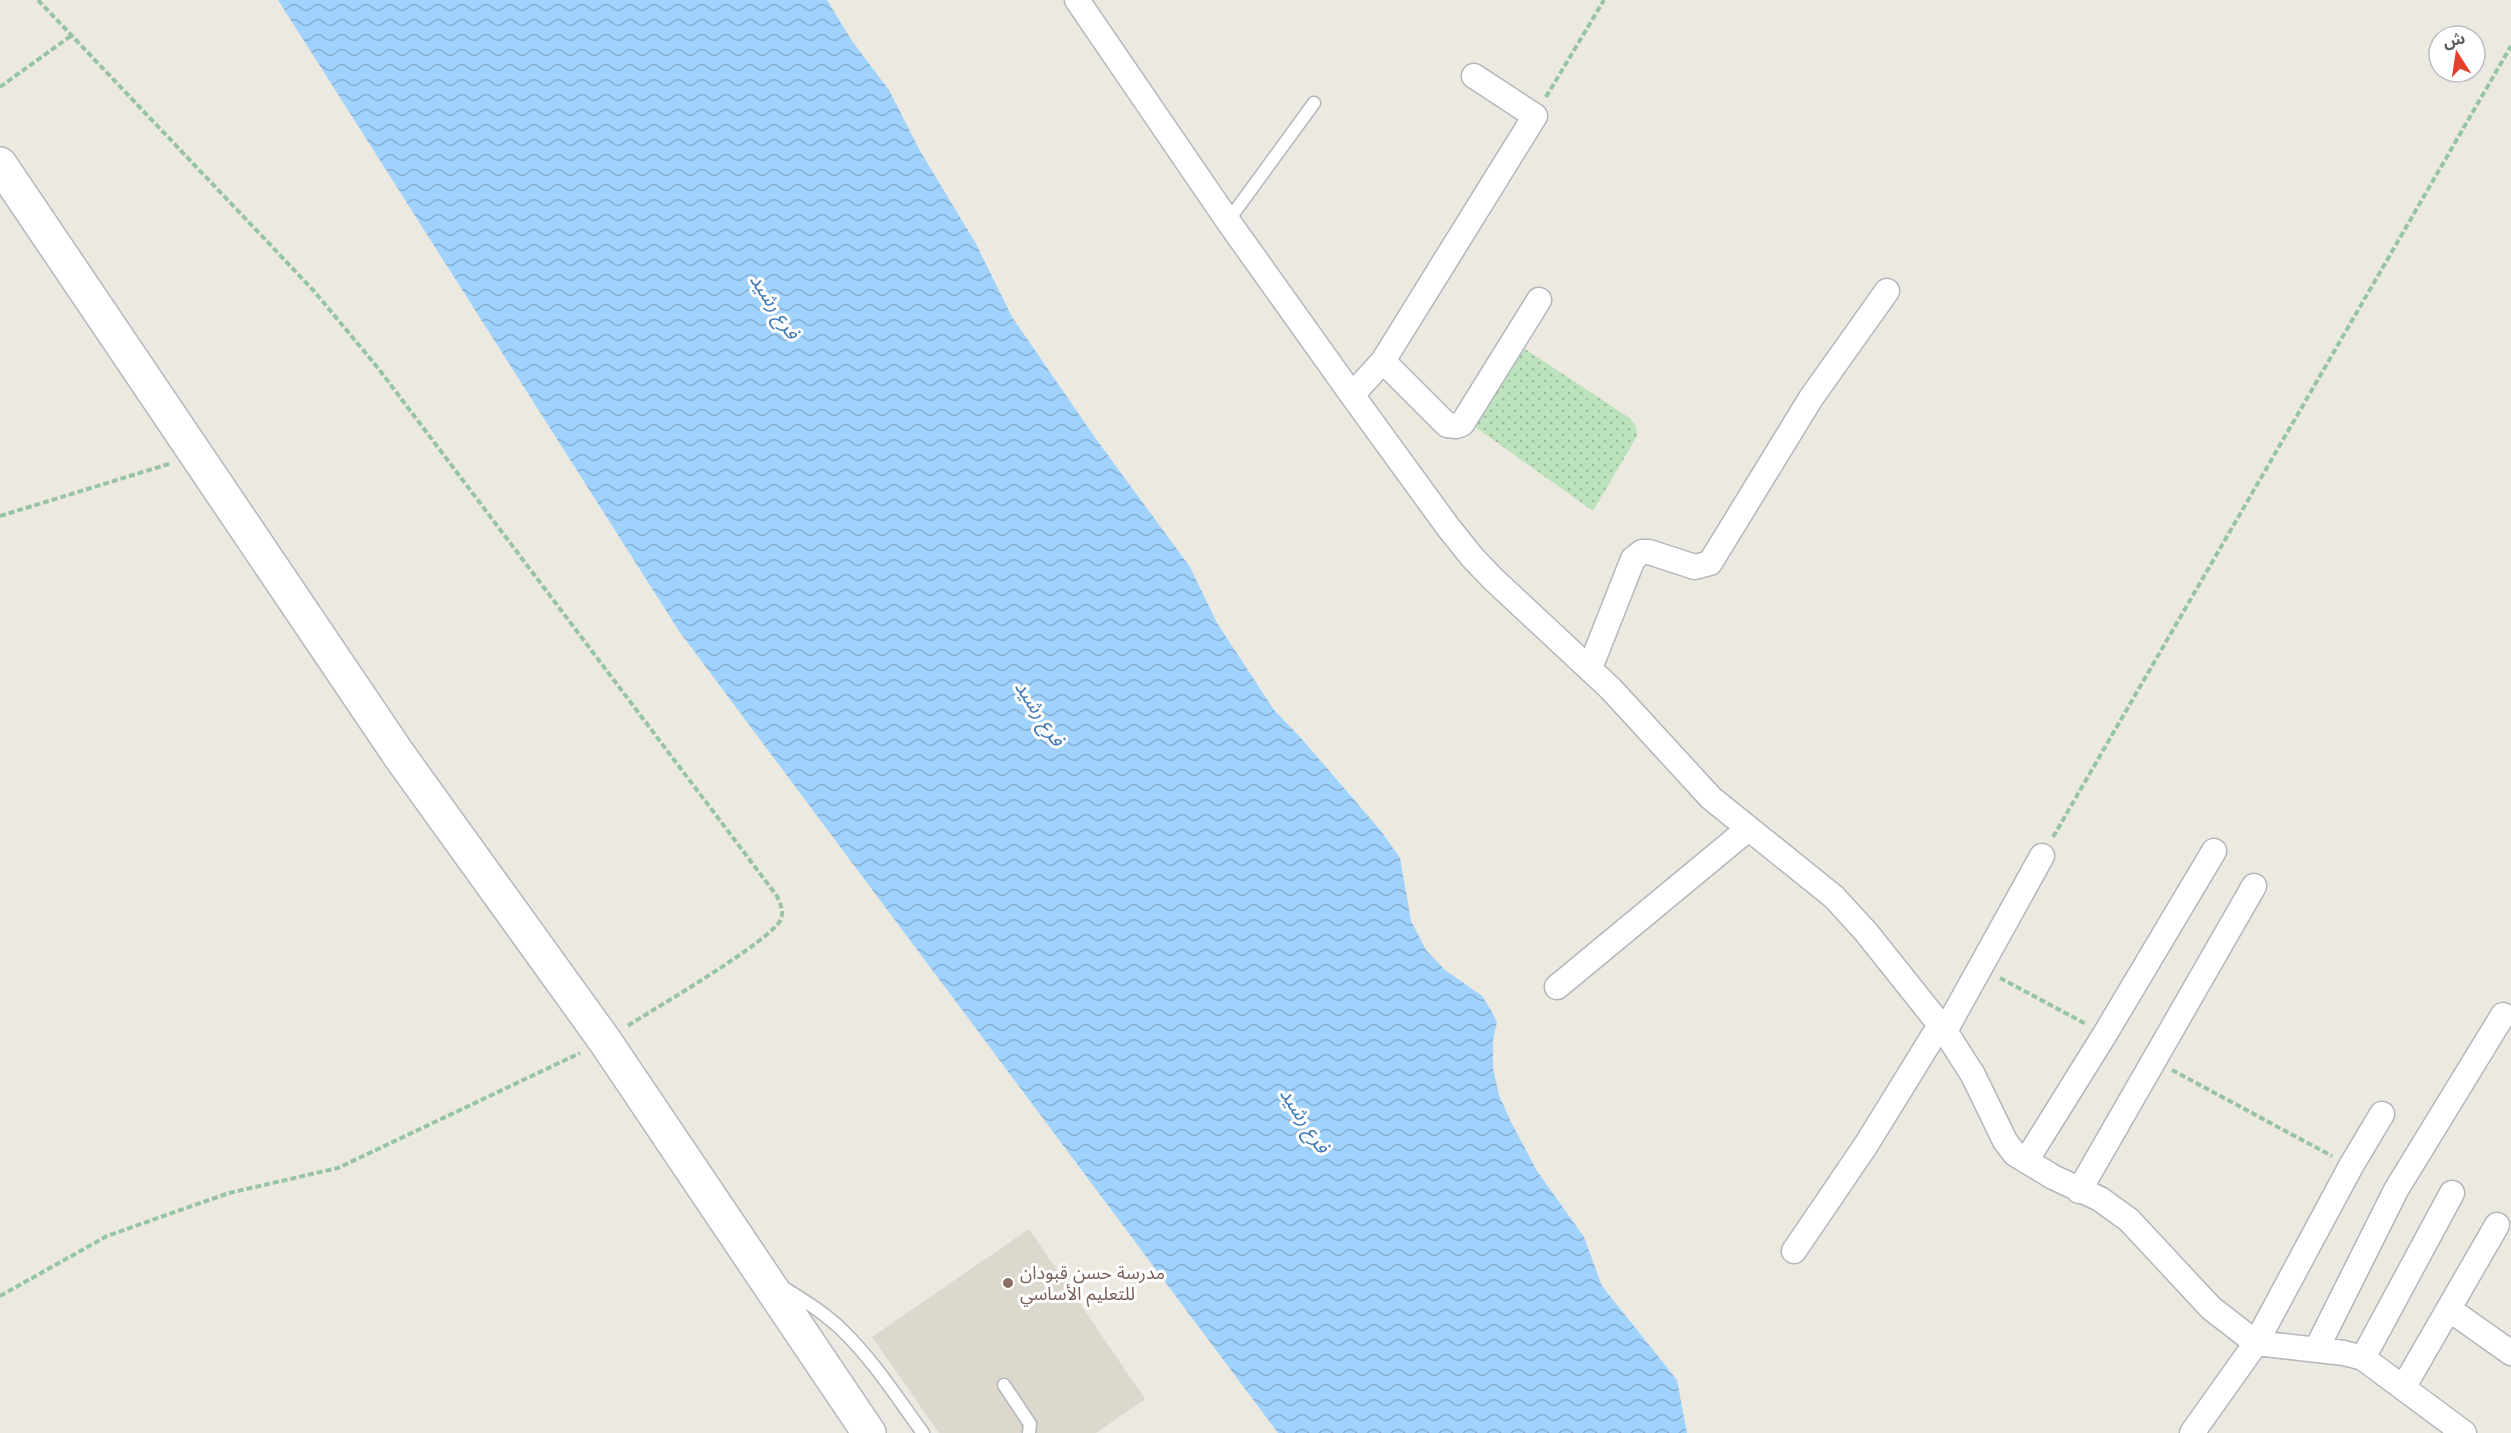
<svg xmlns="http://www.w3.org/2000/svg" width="2511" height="1433" font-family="Helvetica,'Noto Sans Arabic',sans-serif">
<defs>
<pattern id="grass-dots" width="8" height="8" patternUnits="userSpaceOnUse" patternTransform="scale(1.5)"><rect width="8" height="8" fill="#bce3bd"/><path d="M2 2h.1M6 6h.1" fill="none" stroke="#9cbb9d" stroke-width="1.8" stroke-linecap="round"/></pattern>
<pattern id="water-waves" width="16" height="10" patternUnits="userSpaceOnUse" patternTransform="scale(1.5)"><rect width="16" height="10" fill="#9fd2fd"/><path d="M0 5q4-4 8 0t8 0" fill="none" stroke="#85aed0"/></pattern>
</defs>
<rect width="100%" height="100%" fill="#ece9e0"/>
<path fill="#dcd8ce" d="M1029,1229L1145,1399L1096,1433H939L872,1337Z"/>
<path fill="url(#grass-dots)" d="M1516,343L1631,419L1636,427L1637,436L1593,511L1467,421Z"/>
<path fill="url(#water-waves)" d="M278,0H827L852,41L889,90L920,151L975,242L1012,317L1096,439L1190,567L1217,623L1274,710L1301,738L1381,831L1400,858L1411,921L1426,950L1445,970L1482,996L1492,1012L1497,1022L1493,1040V1068L1499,1095L1511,1122L1537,1171L1584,1237L1602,1286L1677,1380L1687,1433H1278L679,631Z"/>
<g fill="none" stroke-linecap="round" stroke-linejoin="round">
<g stroke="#b3b6bb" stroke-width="15">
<path id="lane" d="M1228,221L1314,103
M784,1288C805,1301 826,1314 843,1331C874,1361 898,1399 923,1433
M1004,1385L1030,1424L1029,1433"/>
</g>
<g stroke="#b3b6bb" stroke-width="27">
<path id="street" d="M1077,0L1228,221L1352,395L1448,527L1472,557L1493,579L1611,689L1711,798L1834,897L1866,932L1945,1031L1973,1075L2005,1141L2015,1154L2053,1177L2100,1199L2129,1220L2211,1308L2256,1343L2344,1353L2363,1358L2464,1433
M1383,361L1447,425L1456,426L1462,424L1539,300
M1352,395L1383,361L1535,116L1474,76
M1590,668L1633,559L1642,552H1649L1695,567L1710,563L1811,398L1887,291
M1557,987L1748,829
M1945,1031L2042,856
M2026,1161L2105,1034L2214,851
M2079,1191L2254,886
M1794,1251L1866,1145L1940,1025
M2449,1309L2511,1353
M2316,1350L2396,1190L2503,1015
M2363,1358L2452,1193
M2403,1388L2497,1225
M2192,1433L2256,1343L2351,1166L2382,1114"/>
</g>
<g stroke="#b4b7bd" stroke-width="36">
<path id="secondary" d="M0,164L399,755L605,1041L869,1433"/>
</g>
<path stroke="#96c4a4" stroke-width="4" stroke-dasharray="6 3" stroke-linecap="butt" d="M38,0L314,291L378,368L777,896C780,904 784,910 781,919C773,940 652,1010 626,1027
M0,87L71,36
M1546,97L1604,0
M0,516L172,463
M2053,837L2511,46
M2000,978L2086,1024
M2172,1070L2332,1156
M0,1296L107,1236L229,1193L338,1168L580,1053"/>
<use href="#lane" stroke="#fff" stroke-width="12"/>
<use href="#street" stroke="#fff" stroke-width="24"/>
<use href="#secondary" stroke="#fff" stroke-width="33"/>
</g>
<circle fill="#8d6e63" stroke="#fff" stroke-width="2" cx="1008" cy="1283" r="6"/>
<g text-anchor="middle" stroke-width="6" stroke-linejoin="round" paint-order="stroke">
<g font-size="18" fill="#785e54" stroke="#fff" text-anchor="start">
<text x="1020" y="1279">مدرسة حسن قبودان<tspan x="1020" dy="21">للتعليم الأساسي</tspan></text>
</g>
<g font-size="20" font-style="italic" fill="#4078b6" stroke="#fff">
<text transform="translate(775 306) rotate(57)" y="7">فرع رشيد</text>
<text transform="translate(1040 713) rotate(57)" y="7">فرع رشيد</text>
<text transform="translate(1305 1120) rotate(57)" y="7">فرع رشيد</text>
</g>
</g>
<g transform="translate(2457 54) rotate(348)"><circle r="28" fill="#ffffff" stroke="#bdbec0" stroke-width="1.5"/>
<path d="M0-4.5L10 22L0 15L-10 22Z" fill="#e53f2d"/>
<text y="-9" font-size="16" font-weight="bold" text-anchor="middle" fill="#595c61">ش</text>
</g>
</svg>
